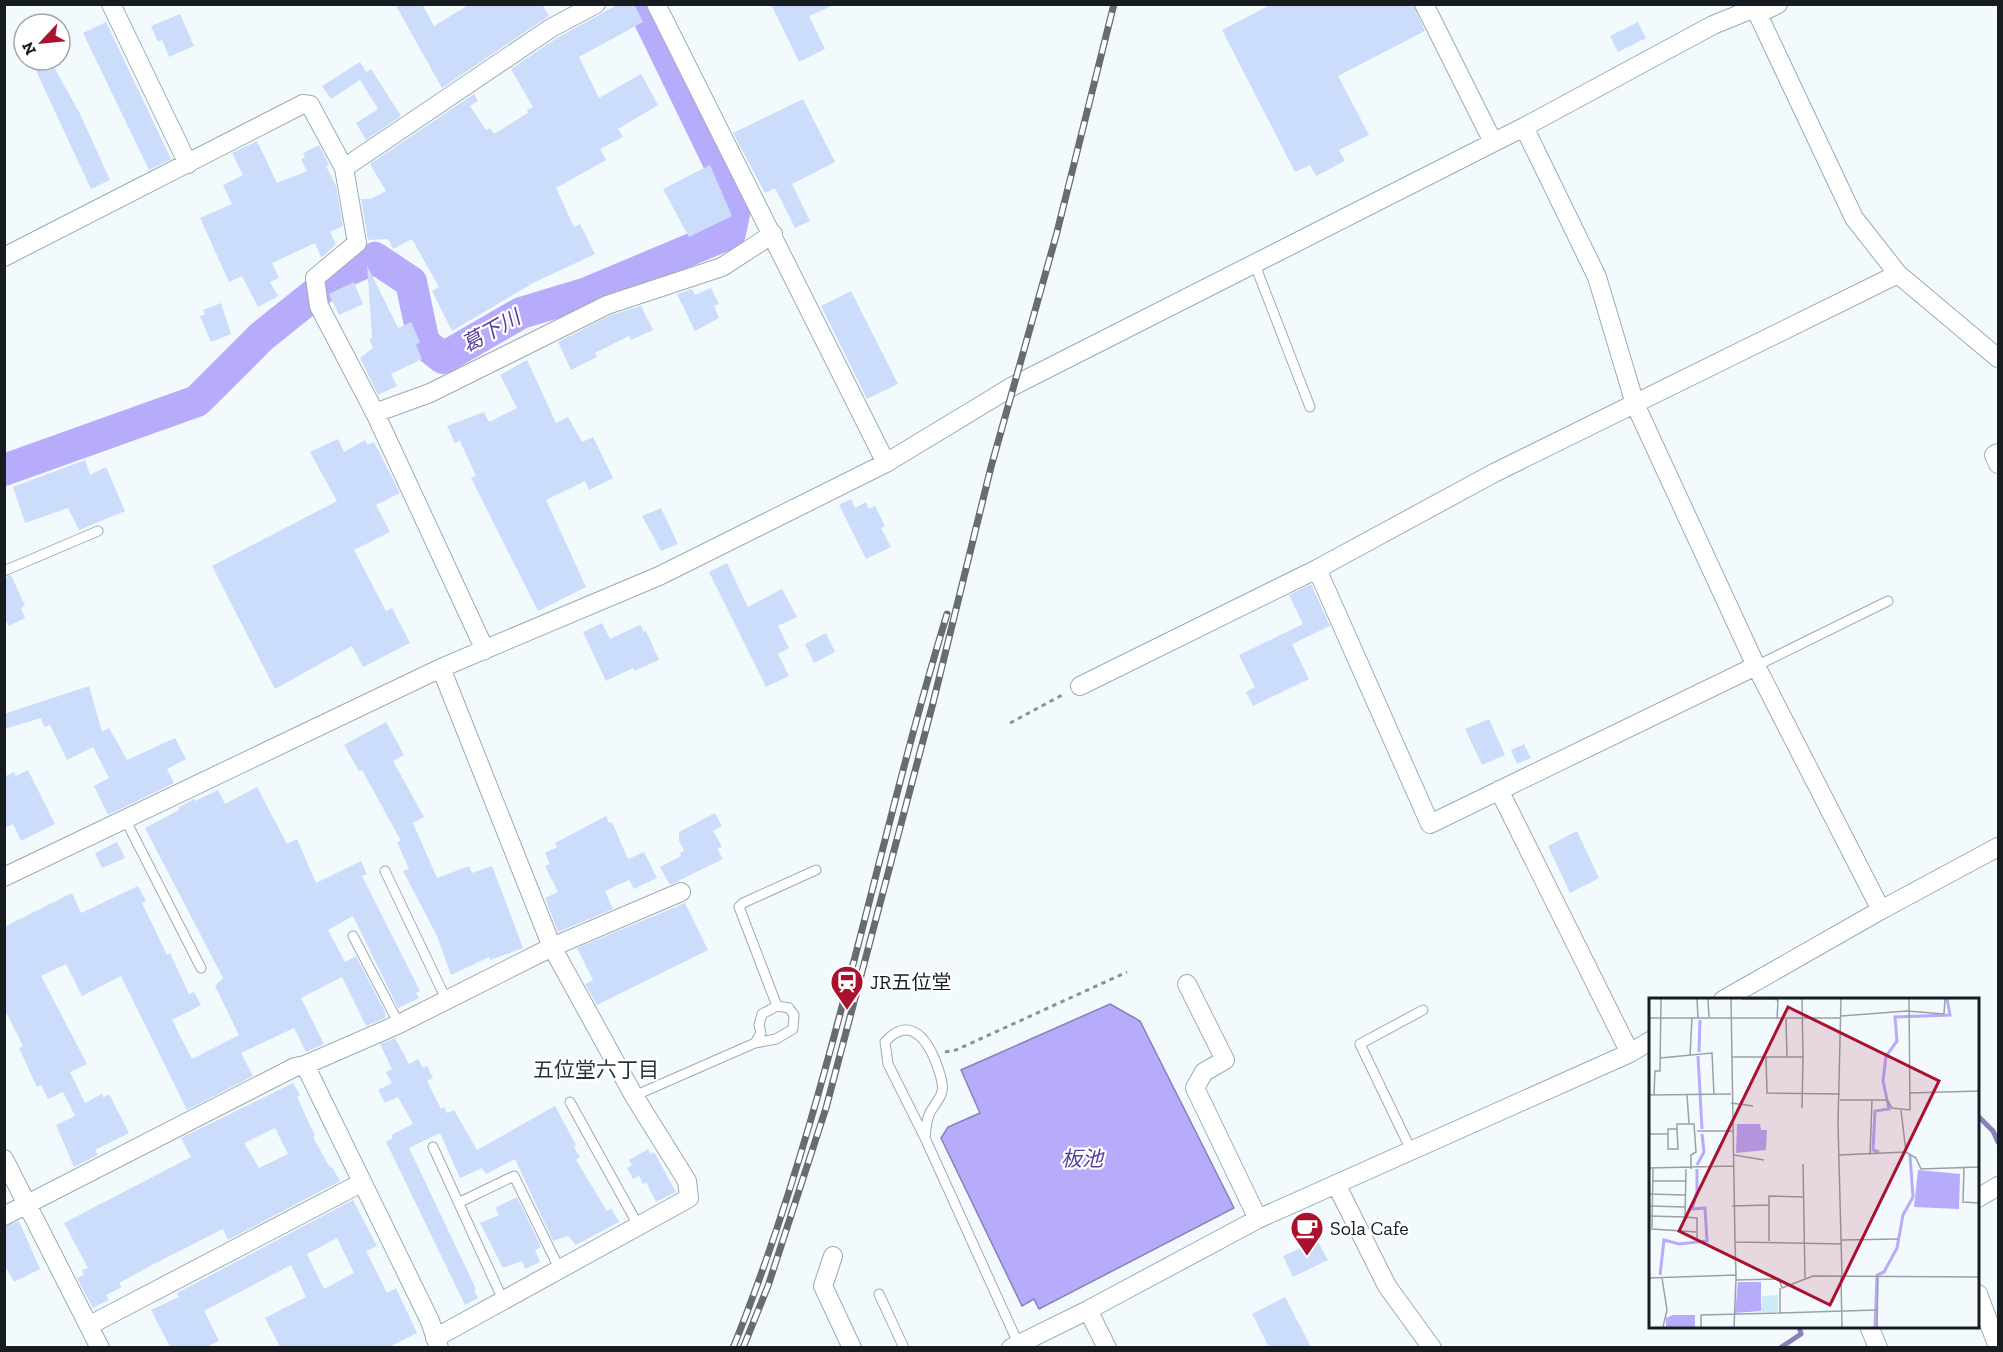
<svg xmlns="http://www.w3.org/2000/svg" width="2003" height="1352" font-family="'Zilla Slab','Noto Sans JP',serif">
<rect width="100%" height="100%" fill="#f2fafe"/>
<path fill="#b7abfc" stroke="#8780ba" stroke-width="1.5" d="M1110,1004L1140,1021L1234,1208L1039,1309L1034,1299L1022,1306L941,1138L948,1127L980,1113L961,1070Z"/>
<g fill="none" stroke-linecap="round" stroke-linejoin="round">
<path stroke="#8780ba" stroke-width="5" d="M1978,1116L1993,1131L1998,1142
M1780,1348L1801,1334L1799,1326"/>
<path stroke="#b7abfc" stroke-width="32" d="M4,470L197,401L261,337L341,273L375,258L411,282L424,343L443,358L521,313L587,293L730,233L737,200L642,4"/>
</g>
<path fill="#cbddfb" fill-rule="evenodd" d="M395,4H422L434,26L470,4H542L549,16L442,88Z
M619,4H634L643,22L579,57L599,98L641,74L658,105L618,129L623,137L600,149L606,160L556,188L574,227L580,224L595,254L533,283L452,331L432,291L439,287L412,239L393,249L388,239L368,240L361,199H371L386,191L370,164L474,94L478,101L470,106L486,130L490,128L494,134L528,113L527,110L533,107L511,69L557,38Z
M771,4H836L809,16L825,49L799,62Z
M1272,4H1413L1425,31L1338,76L1369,135L1339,150L1345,161L1316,176L1310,165L1295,172L1222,30Z
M180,14L194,46L169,57L162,40L158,42L151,26Z
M106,22L171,159L149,170L83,33Z
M1638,22L1646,38L1618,52L1610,36Z
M31,60H50L80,114L110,180L91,189Z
M360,62L366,72L371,69L401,116L366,140L356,123L378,109L360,80L331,99L322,86Z
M803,99L835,162L792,184L810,221L795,228L775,188L765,193L733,133Z
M257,141L277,183L307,171L301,159L305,157L303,153L319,145L329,165L326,166L336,186L343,226L330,232L336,244L325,255L321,257L315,243L272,263L279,278L270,282L278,296L258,307L242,276L229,282L200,218L232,204L223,185L243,175L232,153Z
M710,165L732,216L689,237L663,189Z
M367,265L398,328L411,322L420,342L416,345L422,359L391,374L397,386L378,395L360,358L373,348L369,339L372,338Z
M354,282L363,304L339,315L329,294Z
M711,288L719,304L714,306L719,318L695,331L677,294L692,289L695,295Z
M851,291L898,384L867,399L821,306Z
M221,303L231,334L211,342L200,316L205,314L203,310Z
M641,306L653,330L631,340L629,336L595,353L597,357L571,370L558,342L611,315Z
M527,360L556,423L568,417L582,442L593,437L613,478L589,490L585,481L546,500L586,587L538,611L471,478L476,476L460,441L455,443L447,426L484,412L489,422L517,408L500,375Z
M338,439L344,452L365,440L367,445L374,442L400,493L376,505L390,532L354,550L386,611L392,608L410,643L363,667L352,646L275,689L212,566L337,501L310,452Z
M85,460L90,475L106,467L125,511L79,530L68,508L25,523L13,487Z
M851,499L855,508L866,502L869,509L875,506L885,526L881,528L891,547L866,559L839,505Z
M661,508L678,544L661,551L642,516Z
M727,563L748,607L782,589L797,617L778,626L789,648L778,654L789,676L766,687L709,572Z
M11,575L25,606L21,608L25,618L9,626L4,617V578Z
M1311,584L1330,626L1292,644L1309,679L1253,706L1246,692L1255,687L1239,655L1303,624L1289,595Z
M602,623L610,639L640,625L644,632L646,631L659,660L634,671L633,668L606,681L583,632Z
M826,633L835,652L814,663L805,644Z
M89,686L102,732L109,728L127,760L175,738L186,759L167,769L174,783L108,815L94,786L109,778L93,747L67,760L50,725L44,727L41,718L4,729V714Z
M1489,719L1505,755L1482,765L1465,729Z
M386,722L404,755L393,761L424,817L413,823L437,878L469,866L472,873L492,866L523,948L490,960L489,957L451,975L437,936L403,871L409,869L397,842L401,841L362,770L359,771L344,745Z
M1524,744L1531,758L1517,764L1511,750Z
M28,770L55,824L21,841L13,824L4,828V777L14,772L16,776Z
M257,787L287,844L297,839L316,883L361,861L367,874L362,876L420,991L416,993L419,998L398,1008L353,916L328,930L345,962L356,956L386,1014L385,1018L366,1026L342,977L301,998L324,1044L306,1052L294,1028L241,1053L253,1076L187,1110L121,976L82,996L66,964L41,976L87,1064L70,1072L85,1103L102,1094L104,1097L109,1094L129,1133L95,1150L98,1155L74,1167L56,1125L75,1116L63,1092L48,1099L41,1085L37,1087L19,1048L23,1046L4,1008V927L72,893L81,913L138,886L146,901L142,903L167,955L170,953L189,994L194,992L201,1005L172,1020L192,1059L239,1035L215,986L223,978L145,828L179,810L178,808L194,799L195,801L218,790L225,804Z
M715,813L722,826L713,831L722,847L717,849L723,859L670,885L660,867L681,856L680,853L684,850L679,841V832Z
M606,816L609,823L612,822L628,859L644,852L657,878L634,889L629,880L605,891L613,909L558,932L545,898L558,892L545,866L550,864L545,853L557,847L555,843Z
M1577,831L1599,878L1570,893L1548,846Z
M117,842L125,858L102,868L95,853Z
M685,903L708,950L597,1005L585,984L593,980L577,948Z
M395,1038L409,1064L418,1059L423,1068L427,1066L433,1078L427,1081L441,1109L444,1107L447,1113L454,1110L477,1150L555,1106L576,1145L574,1147L580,1157L576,1160L607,1211L611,1208L619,1222L576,1245L568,1236L553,1241L515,1159L486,1174L482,1168L460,1178L440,1133L409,1148L476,1289L474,1290L478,1298L465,1305L386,1142L393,1138L391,1135L413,1124L398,1097L385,1103L378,1090L392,1083L386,1072L392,1069L380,1044Z
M293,1083L300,1095L297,1097L315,1136L313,1137L330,1168L332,1167L340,1181L228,1240L223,1229L150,1266L119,1283L122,1287L106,1295L109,1300L93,1308L77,1278L84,1275L82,1270L88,1268L64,1223L191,1157L181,1138ZM275,1128L288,1154L259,1168L244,1143Z
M648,1149L651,1154L654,1152L676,1192L656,1202L646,1182L643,1184L639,1176L633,1179L627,1168L632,1165L629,1160Z
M517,1197L541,1247L535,1250L540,1262L525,1269L522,1261L503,1268L480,1223L499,1215L495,1208Z
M353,1200L377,1246L366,1251L387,1293L396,1288L417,1333L389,1347H280L265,1318L306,1297L291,1265L204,1311L219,1341L206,1347H170L151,1310L179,1297L177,1293ZM337,1238L354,1273L324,1289L307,1254Z
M19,1221L40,1269L14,1282L4,1264V1227Z
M1317,1240L1328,1260L1293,1277L1283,1256Z
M1285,1297L1311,1347H1269L1252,1314Z"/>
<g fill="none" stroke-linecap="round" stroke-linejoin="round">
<g stroke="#9bacb5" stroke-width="11">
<path id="lane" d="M1255,265L1310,407
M4,571L98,531
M1756,666L1888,601
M125,819L201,968
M385,871L446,999
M353,936L399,1024
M777,1006L739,907L743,903L816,870
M777,1006L789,1008L794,1015L793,1029L776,1039L755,1043L761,1033L759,1025L762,1014Z
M634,1096L755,1043
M570,1102L638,1225
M925,1138C926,1131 926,1122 929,1115C932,1107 941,1099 942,1091C944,1084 940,1075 938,1068C929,1042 911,1013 885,1042L888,1064L925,1138L1018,1343
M433,1147L503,1300
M1411,1150L1360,1044L1423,1010
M460,1202L514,1176L559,1268
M879,1294L904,1348"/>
</g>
<g stroke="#9bacb5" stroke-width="20">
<path id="street" d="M111,4L188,164
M656,4L886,463
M1424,4L1493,142
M1753,4L1854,218L1898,274L1998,358
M1758,14L1778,4
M1524,127L1597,277L1635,404L1756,666L1881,910L1723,1000
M344,168L551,28L596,4
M4,257L303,104L310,105L344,168L357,243L315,278L319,306L375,413L485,650
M375,413L430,393L607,305L722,267L773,234
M1998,453L1994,455L1998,464
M1317,569L1430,824L1756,666
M1080,686L1317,569L1494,473L1898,274
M1499,790L1630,1053
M4,877L441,668L659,576L886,463L1013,386L1524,127L1713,25L1755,8
M1881,910L1998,847
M1187,984L1225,1060L1204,1072L1195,1088L1258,1219
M305,1065L399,1024L552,947L681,892
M4,1159L100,1348
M1336,1184L1387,1286L1432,1348
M1978,1198L1998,1186
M4,1216L295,1067L305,1065L430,1321L439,1348
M833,1256L823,1286L852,1348
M1978,1294L1998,1347
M1088,1310L1107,1348
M90,1325L361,1183
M1869,1326L1878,1348
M435,1338L689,1198L687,1181L634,1096L552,947L441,668
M1011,1348L1088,1310L1258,1219L1630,1053L1650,1041"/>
</g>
<path stroke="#8a9295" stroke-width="3" stroke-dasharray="4.5 4.5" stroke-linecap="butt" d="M1010,723L1064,694
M945,1052L956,1050L1127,972"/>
<use href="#lane" stroke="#fff" stroke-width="9"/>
<use href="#street" stroke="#fff" stroke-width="18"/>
<g stroke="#666c70" stroke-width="7">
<path id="rail" d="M733,1348C829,1111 873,857 947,614
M743,1348L768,1286L826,1108L933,703L991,467L1056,236L1114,4"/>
</g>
<use href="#rail" stroke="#fff" stroke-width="4.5" stroke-dasharray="14" stroke-linecap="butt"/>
</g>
<defs>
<g id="station-pin" transform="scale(1.725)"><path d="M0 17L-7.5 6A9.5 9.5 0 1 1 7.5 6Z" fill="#a9112e" stroke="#fff"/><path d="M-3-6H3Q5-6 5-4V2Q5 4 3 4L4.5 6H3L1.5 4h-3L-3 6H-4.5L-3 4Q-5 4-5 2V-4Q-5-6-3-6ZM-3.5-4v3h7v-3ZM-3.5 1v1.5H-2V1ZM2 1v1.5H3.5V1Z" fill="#fff"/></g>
<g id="cafe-pin" transform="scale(1.725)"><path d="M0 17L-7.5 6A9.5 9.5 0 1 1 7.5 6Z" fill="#a9112e" stroke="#fff"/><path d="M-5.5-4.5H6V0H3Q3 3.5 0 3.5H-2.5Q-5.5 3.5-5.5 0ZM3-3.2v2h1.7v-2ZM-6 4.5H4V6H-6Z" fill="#fff"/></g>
</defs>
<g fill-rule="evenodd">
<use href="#station-pin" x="847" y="982"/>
<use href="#cafe-pin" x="1307" y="1228"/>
</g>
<g text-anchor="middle" stroke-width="4.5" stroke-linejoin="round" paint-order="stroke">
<g font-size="20" fill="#161c1f" stroke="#fff" text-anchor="start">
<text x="870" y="989">JR五位堂</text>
<text x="1330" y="1235">Sola Cafe</text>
</g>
<g font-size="21" font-style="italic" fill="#57419d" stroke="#fff">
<text transform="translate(491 331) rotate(-29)" y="7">葛下川</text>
<text x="1082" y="1166">板池</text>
</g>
<g font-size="21" fill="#26353c" stroke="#fff">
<text x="596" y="1077">五位堂六丁目</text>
</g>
</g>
<g transform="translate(1649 998)">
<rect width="330" height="330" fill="#f2fafe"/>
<path d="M129,297V314H112L113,298Z" fill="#ceeaf8"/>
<path d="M88,126H111L112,132H118L117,152L87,155ZM269,172L311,176L310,211L265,209ZM89,284H112V313L86,315ZM24,317H46V329H17V320Z" fill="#b7abfc"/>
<path fill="none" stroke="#b7abfc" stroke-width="3" d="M50,54L51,22M49,58L53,131M230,154L224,152L226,113L240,111L234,83L237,58L248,43L246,19L301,17L298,1M48,167L55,154L53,136M11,277L15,242L30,246L58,243L56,210L43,211L48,194V171M226,329L228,277L235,274L248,250L254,217L264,199L261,157"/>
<path fill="none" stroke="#9aa1a5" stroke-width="1.5" d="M48,1L49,20M59,1L60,19M82,1L86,244L193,246M93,1H124M124,1L129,2L128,21M192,1L189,125L193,279M192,18L258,13L295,16L296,1M0,20H192M137,21L138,59M41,58L43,20M82,59H154L153,1M117,59L118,95L191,96M11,60L63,55L65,97M261,95L330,93M0,97L82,96M5,97L6,73H11L12,1M38,97L40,125M191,102H238L243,110L261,112L260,1M82,105L104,108M153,110L154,59M252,112L257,154M48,133H84M0,136H19V131H28V126H45L47,154L42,157V171M19,136V151H29L28,131M85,157L115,162M190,157L257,154L267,160L272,171L330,169M221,157L223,102M154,166L156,280M0,170L85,168M4,170L3,231L48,234M315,170L314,204L330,205M37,171L36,219L48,220V242M4,183H37M0,196L36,197M0,208L36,209M83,208L120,207M0,218L36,219M193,242L249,241M120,243V198L154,199M86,244L87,277M192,279L193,329M0,280L87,277V282L130,281L133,290L164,278L330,279M13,280L18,312L14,329M131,290V315L228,312M52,329V317L131,315M85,329L87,282M228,329L229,279"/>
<path fill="#a9112e" fill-opacity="0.15" stroke="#a9112e" stroke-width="3" d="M139,9L290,83L181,307L30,233Z"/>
<rect width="330" height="330" fill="none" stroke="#161c1f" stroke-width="3"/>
</g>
<rect width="2003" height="1352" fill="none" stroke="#161c1f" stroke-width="12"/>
<g transform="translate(42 42) rotate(244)"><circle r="28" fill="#ffffff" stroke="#a2a4a5" stroke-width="1.5"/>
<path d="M0-4.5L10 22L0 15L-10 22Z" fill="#a9112e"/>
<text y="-9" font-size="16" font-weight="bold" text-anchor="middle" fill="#161c1f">N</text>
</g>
</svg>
